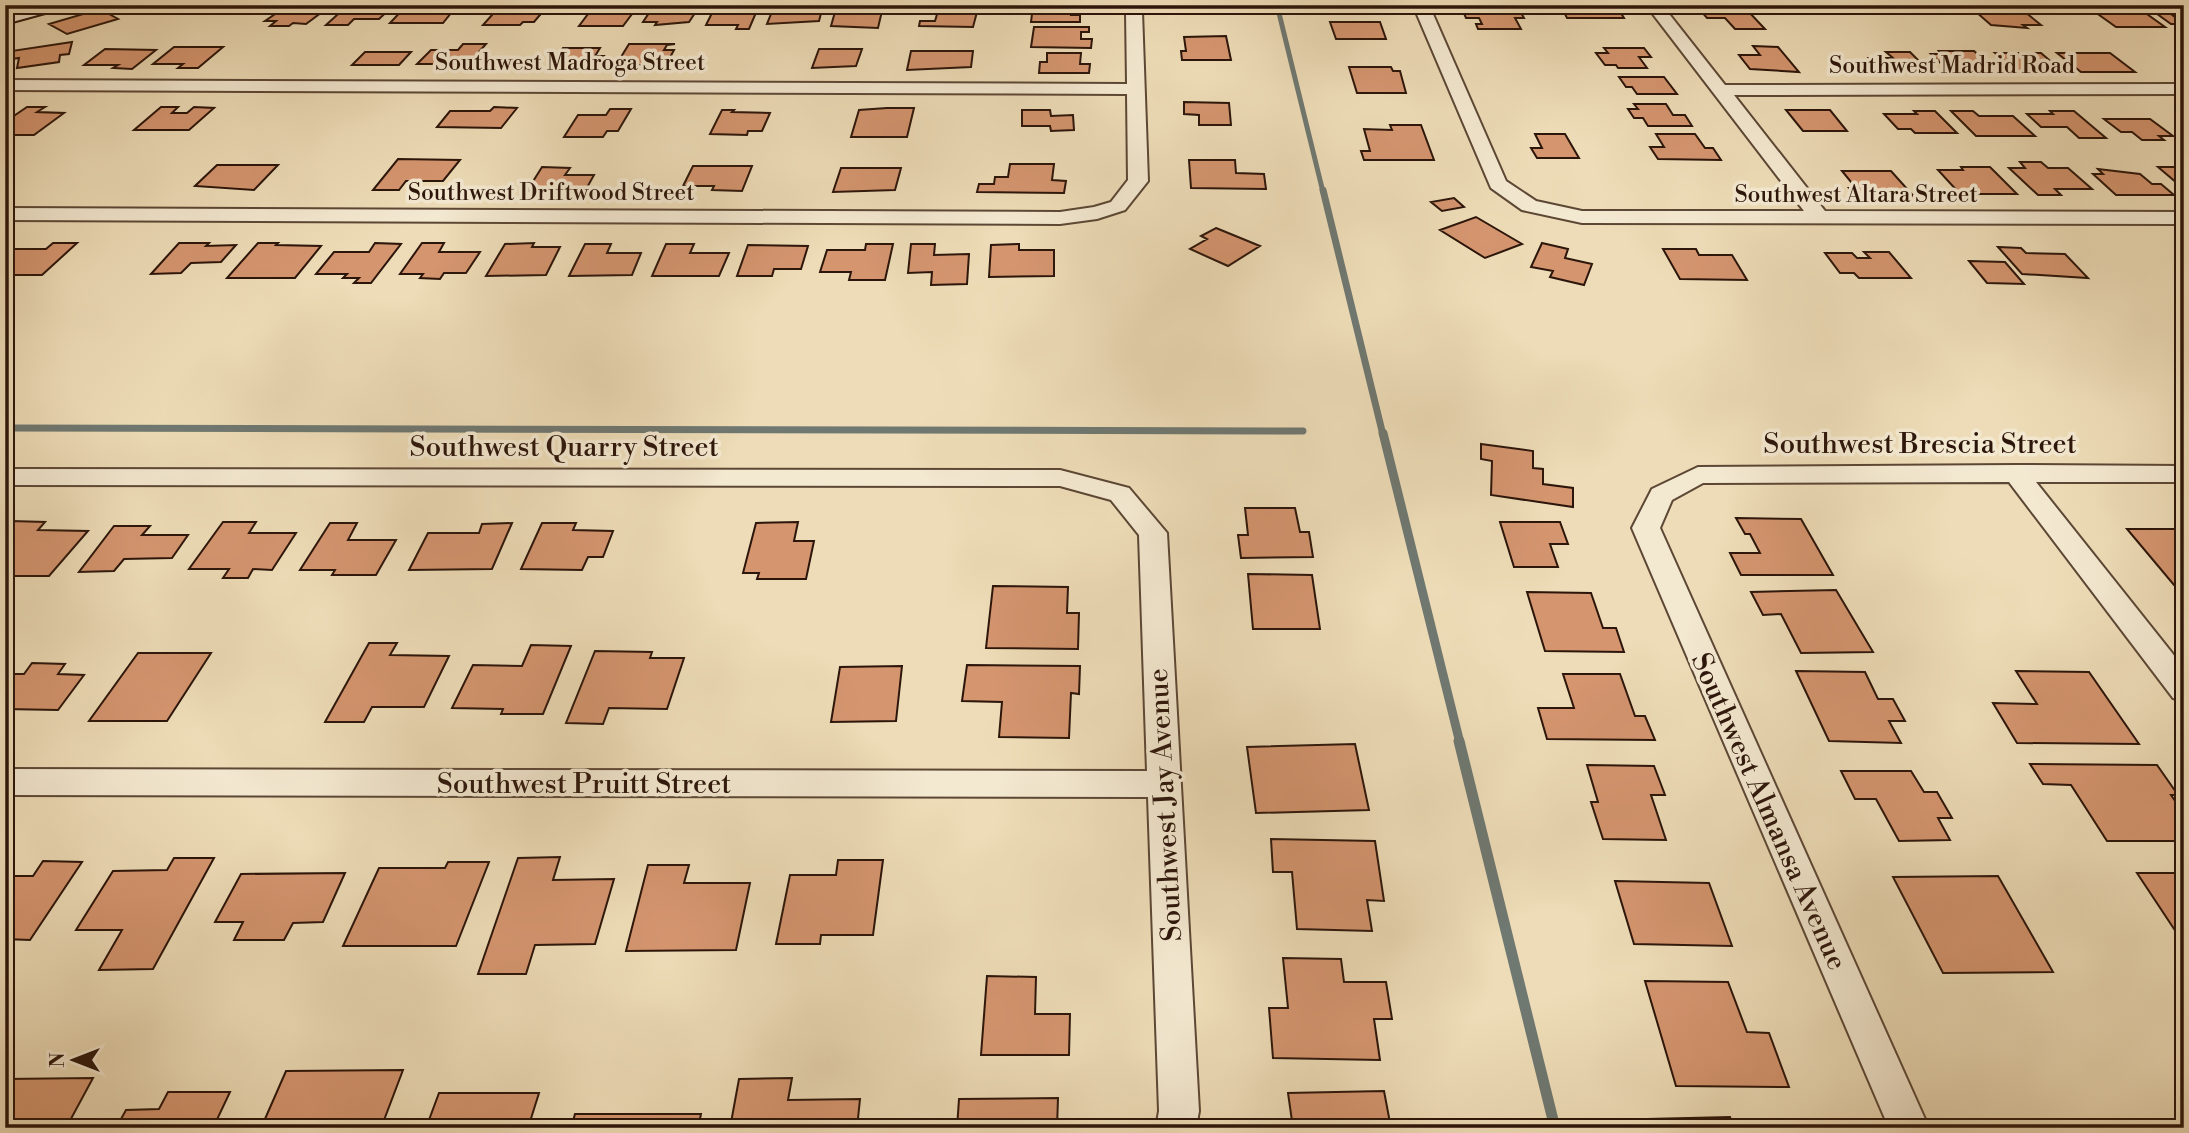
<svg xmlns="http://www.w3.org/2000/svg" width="2189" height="1133" font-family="'Libre Bodoni',serif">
<rect width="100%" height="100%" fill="#eddcb7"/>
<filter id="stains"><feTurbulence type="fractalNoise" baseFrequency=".00286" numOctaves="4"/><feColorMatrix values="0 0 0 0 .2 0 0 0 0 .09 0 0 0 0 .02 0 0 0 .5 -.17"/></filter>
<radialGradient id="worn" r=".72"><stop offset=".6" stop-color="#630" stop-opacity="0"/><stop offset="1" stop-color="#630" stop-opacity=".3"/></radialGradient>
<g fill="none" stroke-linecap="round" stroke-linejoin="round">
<path stroke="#6f7871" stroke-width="5" d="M1277,5L1323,192"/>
<path stroke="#6f7871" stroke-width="7" d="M1323,190L1383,435
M5,428L1303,431"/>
<path stroke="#6f7871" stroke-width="9" d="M1383,433L1460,743"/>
<path stroke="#6f7871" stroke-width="11" d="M1459,741L1555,1128"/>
</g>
<path fill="#d4956f" stroke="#2c150a" stroke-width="2" d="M126,5H179L182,7L160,13L154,10L140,14Z
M271,5L247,13L236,8L226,11L214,6Z
M1568,5H1608L1611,10H1619L1624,18H1567L1565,14H1574Z
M347,6H393L379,19H354L348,25H326Z
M406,6H425L422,9L455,8L443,23H390Z
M500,6H518L515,9H545L534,22H523L520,25H483Z
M681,6L699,7L689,22L655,25L657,22H643L651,10H679Z
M805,6H823L819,21L767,24L773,9H804Z
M1033,6H1072L1071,15H1080V22H1031Z
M758,8L749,29H736L738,25H706L714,9Z
M2000,8H2020L2041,25H2023L2027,28L1991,25L1975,11H2004Z
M100,9L118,19L67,34L49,24Z
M281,10L322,12L306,24L293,23L289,26H270L276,21H265Z
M591,10L614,13L616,10H635L623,26H579Z
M882,11L878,28L831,26L835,12Z
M938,11L977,12L973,27L919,26L920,21H935Z
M1463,11H1520L1524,18H1515L1521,29H1478L1476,24H1482L1479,18H1466Z
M1701,11H1748L1765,29H1735L1725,18H1707Z
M2153,11H2167L2184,24H2171Z
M2095,12H2144L2165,27H2116Z
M1330,22H1380L1386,39H1336Z
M1034,27H1089V32H1081V39H1092L1091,48L1031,47Z
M1226,36L1231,60H1182L1181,51H1186L1184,37Z
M72,42L69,54L60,55L59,62L17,68L19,58L5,60V52Z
M463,44H486L464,69H444L448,64H417L431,50H458Z
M629,44H675L667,45L664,50H674L666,65H636L633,70H613Z
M1753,46L1778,47L1799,72L1750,69L1739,55H1760Z
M174,47H223L198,68H178L183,64H153Z
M563,48H600L595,56H604L596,70H572L575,66H551Z
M1604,48H1644L1651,57H1639L1647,68H1618L1616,65H1605L1596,53H1608Z
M105,49L156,50L132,69L113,68L118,65H84Z
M819,49H862L856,66L812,68Z
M911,51H973L971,67L907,70Z
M1939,51H1974L1990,65H1963L1970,72H1950L1931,54H1942Z
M365,52H411L399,65H352Z
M1886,52H1910L1929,71L1879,68L1869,58H1893Z
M1047,53H1081L1080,64H1090L1089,73H1039L1040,62H1047Z
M1995,53H2041L2063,72H2017Z
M2057,53H2110L2135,72H2081Z
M1349,67H1391L1393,71H1400L1406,93H1357Z
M1619,77H1664L1677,94H1637L1632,87H1626Z
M1184,102L1229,103L1231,125H1199V115L1184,114Z
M1634,104H1666L1673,115H1685L1692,126H1648L1643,118H1634L1628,109H1638Z
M27,107H45L37,112L64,113L34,135H5L10,131H5V122Z
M161,107H178L172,113H187L194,107L214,108L189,130H134Z
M494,107L517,108L501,128L437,127L450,111H490Z
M887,108H914L907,137H851L859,110Z
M610,109H631L618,131H607L603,137H564L578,115H606Z
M722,110H734L732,112L770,113L762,131H748L747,135L710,134Z
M1022,110H1050L1051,116L1073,115L1074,130L1051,131L1050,126H1022Z
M1786,110H1830L1847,131H1803Z
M1914,111H1935L1957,133H1915L1911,129H1898L1884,114H1917Z
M1951,111H1973L1979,116H2013L2035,136H1976Z
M2050,111H2074L2106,138H2079L2067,127H2041L2027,114H2053Z
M2104,119H2150L2173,136H2159L2164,140H2142L2132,132H2121Z
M1390,125H1421L1434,160H1364L1361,151H1370L1364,129L1392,130Z
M1535,134H1565L1579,158H1537L1531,148H1542Z
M1656,134H1695L1705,148H1713L1721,160L1658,159L1650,147H1664Z
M398,159L460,160L443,181H406L399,190H373Z
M1189,160H1235L1236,173L1264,174L1266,189L1191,188Z
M2020,162H2041L2048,168H2068L2092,189H2055L2061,195H2038L2009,168H2025Z
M1010,164H1054L1052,180L1066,181L1064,193L977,192L979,184H994L995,177H1008Z
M217,165H278L254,190L195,186Z
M693,166H752L742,191L712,190L714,186H683Z
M542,167L570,168L565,175H594L585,191H527Z
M1961,167H1990L2017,194H1960L1938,170H1963Z
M2158,167H2184V189Z
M841,168H901L895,190L833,192Z
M2098,169L2140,174L2152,184H2161L2174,195H2116L2093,174H2103Z
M1842,171H1891L1917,200L1858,199L1849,188H1856Z
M1454,198L1464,207L1442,211L1431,202Z
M1476,217L1522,244L1485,258L1440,230Z
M1216,228L1260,246L1228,266L1190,249L1207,239L1201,236Z
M53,243H77L42,275H5L6,249H46Z
M179,243H209L206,246L236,245L221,262L191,263L181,273L151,274Z
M258,243H278L276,245L321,246L295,278H227Z
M375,243L401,244L371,283H354L359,278H343L347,274H316L334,252H369Z
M422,243H444L439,252H480L466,273H444L440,279L420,278L423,274H400Z
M534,243L532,247H560L546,275L486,276L505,244Z
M1542,243L1568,249L1565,258L1592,264L1584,285L1550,277L1553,271L1531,267Z
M585,244H611L607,253H641L632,275L569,276Z
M666,244H694L690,253H729L719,276H652Z
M866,244H893L885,280H849L851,272H820L827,250H865Z
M911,244H935L934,255L969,254L967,284L931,285L932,272L908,273Z
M1019,244V250H1054V276L989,277L991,245Z
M748,245L808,246L801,269H774L772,276H737Z
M1998,247L2021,248L2026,253L2065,254L2088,278L2022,274Z
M1663,249H1696L1699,255H1732L1747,280L1680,279Z
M1864,252H1889L1911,278H1859L1854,273H1840L1825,253H1852L1857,258H1870Z
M1969,261L2005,262L2024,284L1987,283Z
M1481,444L1533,451V468L1543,469V484L1573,488V507L1491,495L1492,461L1481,459Z
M1245,508H1295L1300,532H1309L1313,557L1241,558L1238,535H1248Z
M1736,518L1801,519L1833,575H1741L1730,553H1760L1750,534H1745Z
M11,521L45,522L38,530L88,531L49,576H5V528Z
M223,522H256L249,533H296L272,570L253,569L248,578H223L229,569H189Z
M798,522L794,541H814L806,579H757L759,573H743L756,523Z
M1500,522H1560L1568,544H1550L1558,567H1514Z
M330,523H357L348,540H396L376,575H332L335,570H300Z
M512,523L492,569L409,570L428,533H479L482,524Z
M542,523H576L573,530L613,531L603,557H588L582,570L521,569Z
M114,526H150L142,535H188L172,558L124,559L114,571L79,572Z
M2127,529H2184V585H2174Z
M1248,574L1312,575L1320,629H1253Z
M993,586L1068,587L1067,613H1079L1078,649L986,648Z
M1836,590L1873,652L1801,653L1781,614L1763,615L1751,592Z
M1527,592L1591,593L1603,628H1616L1624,652L1545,651Z
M369,643H397L390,655L449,656L424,707H372L364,722H325Z
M531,645L571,646L543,714H501L503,709L452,708L473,665L522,666Z
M595,651L652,652L650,658H684L667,709L609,708L603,724L566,723Z
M138,653H211L167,721H89Z
M32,663L65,664L58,674L84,675L58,710L5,709V674H24Z
M967,665L1080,666L1079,694L1071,693L1069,738L999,737L1002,702L962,701Z
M902,666L896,721L831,722L840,667Z
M1796,671L1865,672L1878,699H1893L1905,721H1889L1901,743L1829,741Z
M2016,671L2089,672L2139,744L2017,743L1993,703L2037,704Z
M1563,674H1620L1635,716H1645L1655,740L1547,739L1538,708H1574Z
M1355,744L1369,810L1256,813L1247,747Z
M2030,764L2157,765L2178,795H2171L2184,814V841H2107L2071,785L2043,784Z
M1587,765L1654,766L1665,795H1651L1666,840L1603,839L1591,802H1598Z
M1841,771H1911L1924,792H1937L1952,818H1938L1950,840L1899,841L1876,799H1855Z
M1271,839L1375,841L1384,901L1367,900L1372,931L1297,929L1292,872H1273Z
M560,857L553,880L614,879L595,944L535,945L526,974H478L518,858Z
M174,858H214L153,969L99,970L122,930H76L113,871L167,870Z
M838,860H883L873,935H821L820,944H776L790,875H836Z
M43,861L82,862L30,940L5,939V876H33Z
M448,862H489L456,946H343L379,868H445Z
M648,865H689L684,883H750L736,950L626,951Z
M345,873L323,922L293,923L284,940H234L243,922H215L241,874Z
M2137,873H2184V944Z
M1998,876L2053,972L1943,973L1893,877Z
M1615,881L1709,883L1732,946L1634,944Z
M1283,958L1341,959L1344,982H1386L1392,1019H1374L1380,1060L1273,1058L1269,1008H1288Z
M987,976L1036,977L1035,1014H1070L1069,1055H981Z
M1645,981L1728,982L1747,1032L1769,1033L1789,1087L1676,1086Z
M403,1070L381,1128H261L286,1071Z
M93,1078L66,1128H5V1079Z
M792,1078L788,1100L860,1099L857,1128H730L739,1079Z
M1384,1091L1391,1128H1293L1288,1093Z
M168,1092H230L213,1128H116L126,1110L159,1109Z
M439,1093H539L528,1128H426Z
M1058,1098L1057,1128H957L959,1099Z
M575,1114H701L698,1128H571Z
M1730,1117L1734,1128H1650L1648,1119Z"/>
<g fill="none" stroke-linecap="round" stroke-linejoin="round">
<g stroke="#5c4735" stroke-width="4">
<path id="street" d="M1119,5H1137L1142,11L1148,181L1125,210L1097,219L1060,224L5,220V208L1060,212L1094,207L1111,202L1128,180L1127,94L5,90V80L1127,84L1126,12Z
M1413,5H1429L1506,181L1536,201L1582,211H1804L1646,5H1662L1725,85L2184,84V94L1734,95L1825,211L2184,212V224L1582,223L1522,210L1491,188Z
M2015,465L2184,466V482H2036L2184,668V701L2173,698L2009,482L1703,483L1672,500L1660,528L1929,1128H1889L1632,528L1652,489L1698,467Z
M5,469L1060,470L1129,488L1167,533L1199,1111L1196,1128H1156L1159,1111L1148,797L5,795V769L1147,771L1139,535L1111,500L1060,486L5,485Z"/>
</g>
<g stroke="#2c150a" stroke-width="4">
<path id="secondary" d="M23,5H59L56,10L5,24V10Z"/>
</g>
<use href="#street" fill="#f3e8d0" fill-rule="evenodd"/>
<use href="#secondary" fill="#f3e8d0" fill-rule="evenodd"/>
</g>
<g text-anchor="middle" stroke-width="7" stroke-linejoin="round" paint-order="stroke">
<g font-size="23" fill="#2c150a" stroke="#f3e8d0">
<text x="570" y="70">Southwest Madroga Street</text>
<text x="1952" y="73">Southwest Madrid Road</text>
<text x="551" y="200">Southwest Driftwood Street</text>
<text x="1856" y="202">Southwest Altara Street</text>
</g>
<g font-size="28" fill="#2c150a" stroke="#f3e8d0">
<text x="1920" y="453">Southwest Brescia Street</text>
<text x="564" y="456">Southwest Quarry Street</text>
<text x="584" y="793">Southwest Pruitt Street</text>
<text transform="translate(1164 805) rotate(-93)" y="10">Southwest Jay Avenue</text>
<text transform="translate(1770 811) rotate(66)" y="10">Southwest Almansa Avenue</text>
</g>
</g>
<rect width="2189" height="1133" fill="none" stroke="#eddcb7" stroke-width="28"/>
<rect x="7" y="7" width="2175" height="1119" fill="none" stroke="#2c150a" stroke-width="3.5"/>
<rect x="14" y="14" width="2161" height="1105" fill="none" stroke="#2c150a" stroke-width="2"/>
<g transform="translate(74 1060) rotate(270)" stroke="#f3e8d0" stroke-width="5" paint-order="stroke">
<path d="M0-5L12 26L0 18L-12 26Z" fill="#2c150a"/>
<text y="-10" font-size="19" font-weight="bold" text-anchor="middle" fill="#2c150a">N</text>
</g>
<rect width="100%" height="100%" filter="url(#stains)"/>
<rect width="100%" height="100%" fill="url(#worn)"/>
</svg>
